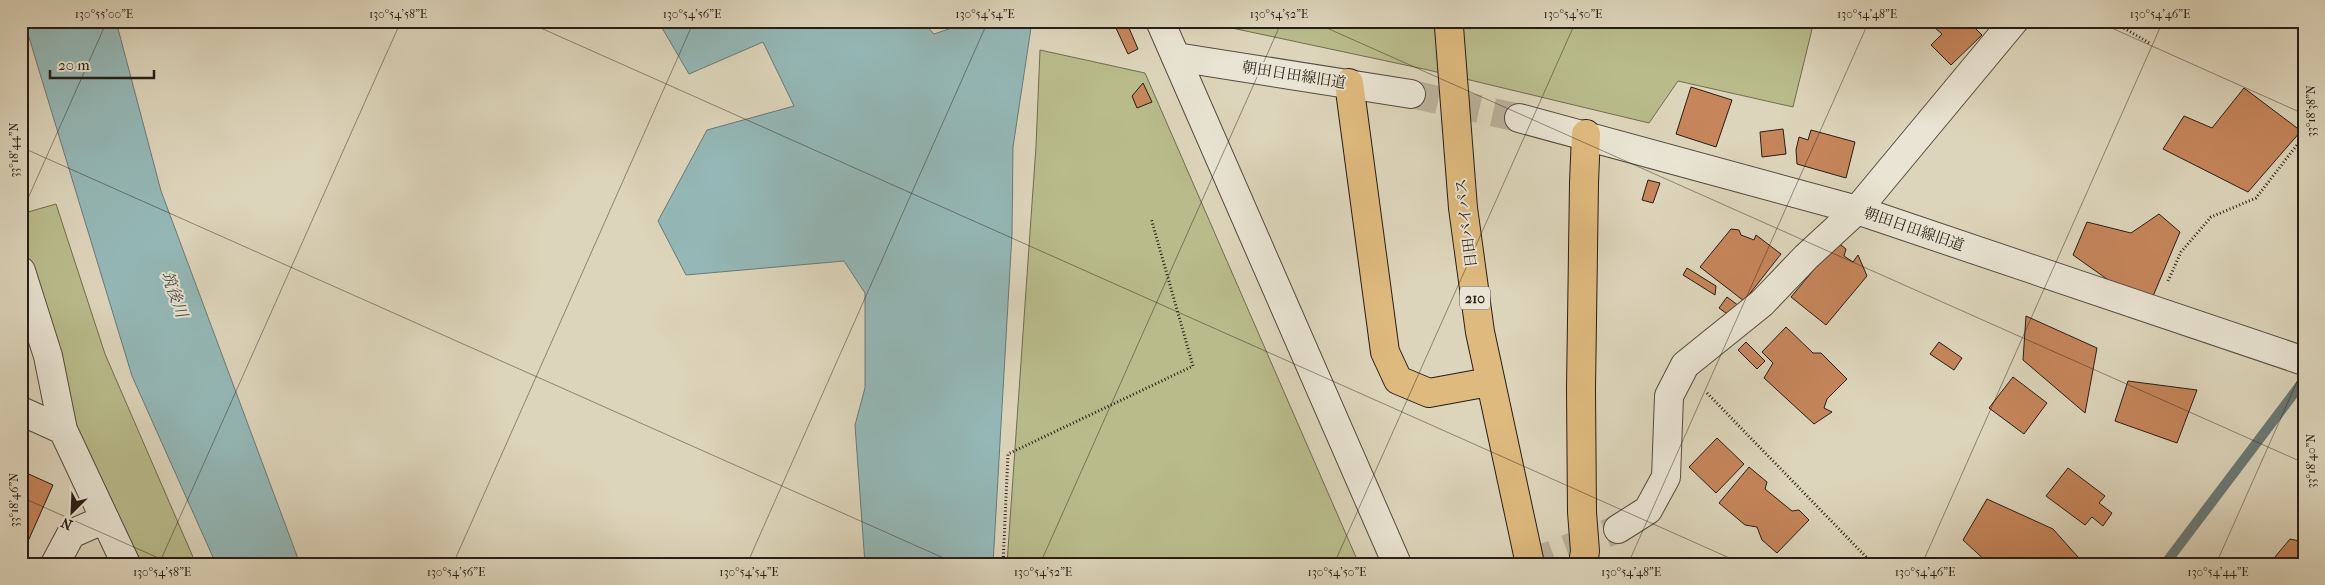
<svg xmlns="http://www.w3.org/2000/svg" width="2325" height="585" font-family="'IM FELL French Canon','Noto Serif JP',serif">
<rect width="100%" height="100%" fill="#ddd5bb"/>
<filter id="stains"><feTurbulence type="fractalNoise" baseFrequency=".004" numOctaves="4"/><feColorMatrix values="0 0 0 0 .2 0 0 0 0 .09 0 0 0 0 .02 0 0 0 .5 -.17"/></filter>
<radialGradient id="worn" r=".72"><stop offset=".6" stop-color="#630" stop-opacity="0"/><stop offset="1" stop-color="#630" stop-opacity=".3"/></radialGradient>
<path fill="#b9bb8b" stroke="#706c50" d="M1199,21H1814L1793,107L1678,81L1649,123L1424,69Z
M1040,50L1145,73L1359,564H1007L1036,146Z
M56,204L105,354L196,564H141L72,416L21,234V214Z"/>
<path fill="#94b8b7" stroke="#697a77" d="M24,21H116L161,191L300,564H216L132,376Z
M658,21H922L934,34L972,21H1032L1013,147L1012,234L993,564H865L855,425L865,388V293L844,261L686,275L658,221L707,130L794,106L763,42L689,74Z"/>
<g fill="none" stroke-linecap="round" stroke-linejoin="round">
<path stroke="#697a77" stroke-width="10" d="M2165,564L2304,380"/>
</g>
<path fill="#c6855b" stroke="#281d16" d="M1108,21H1126L1138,49L1128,54L1115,26Z
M1940,21H1968L1982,35L1951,65L1931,45L1942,34L1934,27Z
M1143,83L1152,102L1137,108L1132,96Z
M1691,87L1732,100L1716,147L1676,134Z
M2244,88L2301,131L2248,192L2163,149L2184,116L2212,128Z
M1783,129L1786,154L1762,157L1760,132Z
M1811,130L1855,142L1846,178L1797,164L1796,150L1799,137L1808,140Z
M1648,180L1660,183L1653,203L1642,200Z
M2159,214L2180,232L2148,308L2073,255L2087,222L2131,233Z
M1731,229L1739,230L1741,235L1754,240L1756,235L1781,254L1744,301L1700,267Z
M1837,242L1846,249L1844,256L1853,262L1858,255L1867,276L1826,325L1791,297Z
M1687,268L1716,286L1715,295L1683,275Z
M1727,297L1739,306L1730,316L1719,308Z
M2026,316L2097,348L2085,413L2023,360Z
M1786,327L1813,353H1821L1847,379L1827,399L1824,408L1832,412L1814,424L1764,378L1773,363L1762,352Z
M1746,342L1765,361L1757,369L1738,350Z
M1939,342L1962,358L1954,370L1930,354Z
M2013,377L2047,403L2024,434L1989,408Z
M2128,381L2197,390L2177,443L2115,421Z
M1717,438L1744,464L1716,493L1689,467Z
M1749,467L1767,482L1765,489L1792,511L1799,510L1809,520L1777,553L1762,540L1757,527L1745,525L1719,503Z
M2068,468L2105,496L2099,503L2112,513L2103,526L2092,517L2085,525L2046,496Z
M22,471L53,485L21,557V472Z
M1987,499L2053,529L2078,557L2071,564H1989L1963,540Z
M2290,539L2304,542V564H2269Z"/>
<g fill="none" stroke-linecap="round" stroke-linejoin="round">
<path stroke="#b9b09a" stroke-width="28" stroke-dasharray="28 14" stroke-linecap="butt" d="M1411,94L1519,118
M1527,564L1618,529"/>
<g stroke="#554b3f" stroke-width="30">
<path id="minor" d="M1176,57L1411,94
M1519,118L1857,210L2304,361
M21,271L48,356L63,430L126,564
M21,411L63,430
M1618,529L1648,510L1666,477L1669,396L1685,365L1762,303L1806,257L1857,210L2014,21
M55,564L71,534L105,519"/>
</g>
<g stroke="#554b3f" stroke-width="30">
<path id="tertiary" d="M1160,21L1397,564"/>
</g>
<g stroke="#281d16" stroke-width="30">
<path id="trunk" d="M1449,27L1463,208L1480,332L1530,564
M1349,83L1385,352L1398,380L1429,393L1489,382
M1583,564L1585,551L1582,512L1581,389L1584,183L1586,134"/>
</g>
<path stroke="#281d16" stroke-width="3" stroke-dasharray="1 2.5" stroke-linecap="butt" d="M2112,21L2151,44
M2168,281L2181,252L2211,217L2256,198L2304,136
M1707,393L1873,564
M1003,564L1008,454L1193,366L1151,218"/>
<use href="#minor" stroke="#e9e4d3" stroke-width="28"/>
<use href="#tertiary" stroke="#e9e4d3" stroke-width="28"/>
<use href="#trunk" stroke="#deba7e" stroke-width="28"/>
</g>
<path fill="none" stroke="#281d16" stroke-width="1" stroke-opacity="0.45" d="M525,21L1743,564M1311,21L2304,463M2096,21L2304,114M21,147L957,564M21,214L107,21M21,497L172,564M159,564L401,21M453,564L694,21M747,564L988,21M1040,564L1282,21M1334,564L1576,21M1628,564L1869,21M1922,564L2163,21M2216,564L2304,366"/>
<g text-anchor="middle" stroke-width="4" stroke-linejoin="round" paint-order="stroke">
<rect fill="#e9e4d3" stroke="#62594f" stroke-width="1" x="1460" y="286.5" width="30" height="23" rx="4"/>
<g font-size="14" font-weight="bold" fill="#281d16">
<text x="1475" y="303">210</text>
</g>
<g font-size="15" fill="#281d16" stroke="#e9e4d3">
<text transform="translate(1294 75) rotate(9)" y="5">朝田日田線旧道</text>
<text transform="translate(1466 223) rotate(-97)" y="5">日田バイパス</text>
<text transform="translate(1914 229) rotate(19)" y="5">朝田日田線旧道</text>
</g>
<g font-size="16" font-style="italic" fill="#484c46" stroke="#e9e4d3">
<text transform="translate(175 294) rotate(70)" y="6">筑後川</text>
</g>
</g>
<rect width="2325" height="585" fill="none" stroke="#ddd5bb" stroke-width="55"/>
<g transform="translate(72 512) rotate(204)" stroke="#e9e4d3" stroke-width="4" paint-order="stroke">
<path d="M0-4L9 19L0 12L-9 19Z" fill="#281d16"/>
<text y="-8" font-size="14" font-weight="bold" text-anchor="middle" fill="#281d16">N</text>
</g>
<path d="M50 70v8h104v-8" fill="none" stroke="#281d16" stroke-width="2.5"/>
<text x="58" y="70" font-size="15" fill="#281d16" stroke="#e9e4d3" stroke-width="4" paint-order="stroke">20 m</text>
<rect x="28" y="28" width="2270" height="530" fill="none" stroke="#281d16" stroke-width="2"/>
<g font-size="12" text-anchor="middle" fill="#281d16">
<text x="104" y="18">130°55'00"E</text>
<text x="398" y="18">130°54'58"E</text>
<text x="692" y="18">130°54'56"E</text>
<text x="985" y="18">130°54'54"E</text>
<text x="1279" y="18">130°54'52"E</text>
<text x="1573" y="18">130°54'50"E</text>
<text x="1867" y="18">130°54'48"E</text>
<text x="2160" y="18">130°54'46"E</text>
<text transform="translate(2311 111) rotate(-90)" y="4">33°18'38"N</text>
<text transform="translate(14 150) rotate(-90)" y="4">33°18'44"N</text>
<text transform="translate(2311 461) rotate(-90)" y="4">33°18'40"N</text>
<text transform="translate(14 500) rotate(-90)" y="4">33°18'46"N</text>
<text x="162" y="576">130°54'58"E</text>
<text x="456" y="576">130°54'56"E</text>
<text x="749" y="576">130°54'54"E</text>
<text x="1043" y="576">130°54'52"E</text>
<text x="1337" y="576">130°54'50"E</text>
<text x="1631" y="576">130°54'48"E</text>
<text x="1925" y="576">130°54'46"E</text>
<text x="2218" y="576">130°54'44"E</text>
</g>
<rect width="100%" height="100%" filter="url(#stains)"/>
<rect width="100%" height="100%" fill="url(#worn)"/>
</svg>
